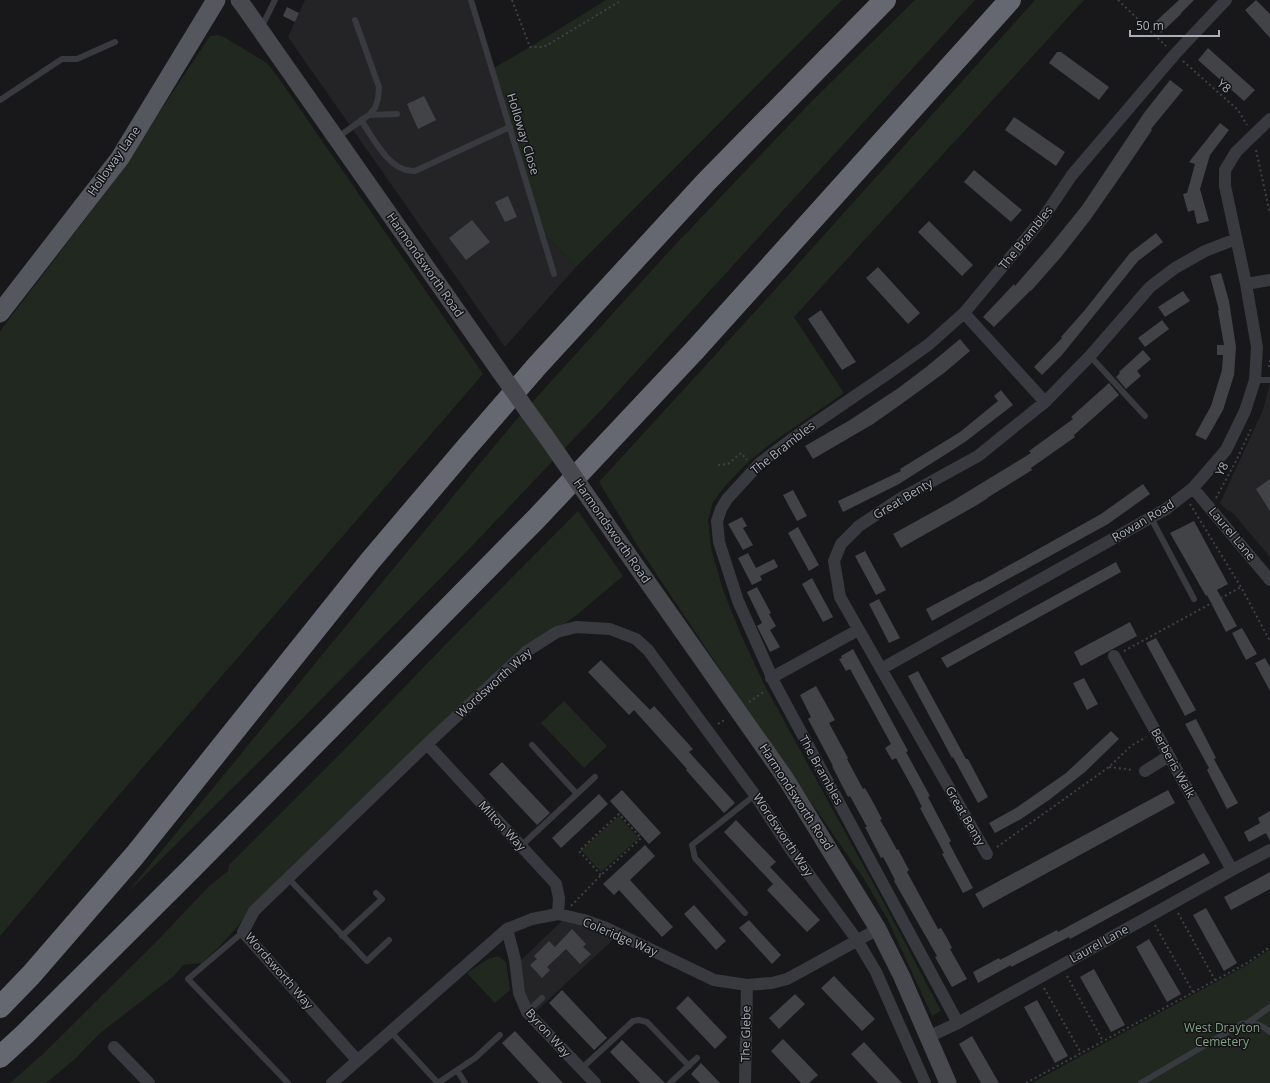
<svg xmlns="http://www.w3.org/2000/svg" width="1270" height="1083" font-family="'Open Sans',sans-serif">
<rect width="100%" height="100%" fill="#18181a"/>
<path fill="#242427" d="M305,0H471L542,232L576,267L505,347L288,37Z
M1270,383V557L1232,512L1227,510L1220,503L1263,410Z
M565,918L617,936L532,1015L528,1011L519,962Z"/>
<path fill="#202820" d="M606,0H842L576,267L542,232L492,69L530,47Z
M915,0H975L603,408L471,547L299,722L127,893L313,666L516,420L674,246L812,101Z
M1035,0H1084L794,317L844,393L773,442L748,462L726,485L713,502L708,520L711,548L723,590L742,637L765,686L884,903L941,1011L932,1016L889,922L866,882L746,708L639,548L599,482L772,293Z
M218,35L224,37L267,63L278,77L483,374L119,795L0,936V331L109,188L210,36Z
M578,511L623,576L573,618L555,630L255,903L238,926L219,947L202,963L183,965L174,976L99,1034L75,1059L46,1083H10L44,1053L157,941L209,886L228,871L229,865L345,749L443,647Z
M564,701L607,746L584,768L541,723Z
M619,816L639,838L601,872L581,850Z
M1270,949V1083H1032L1247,965Z
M498,956L506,962L510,990L495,1003L467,973L488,959Z"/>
<path fill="#424347" d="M1179,0H1194L1181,13V14L1161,33L1153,24Z
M1256,0L1270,14V38L1245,10Z
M287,7L299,13L295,22L283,16Z
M1208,48L1255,90L1244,101L1198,60Z
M1057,52H1061L1109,87L1099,100L1049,63Z
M1170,80L1183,90L1151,129L1152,130L1127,167L1090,220L1061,257L1031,291V290L994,327L983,317L1014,284L1015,286L1048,248L1082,206L1144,113Z
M424,96L436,120L418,129L407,104Z
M1014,117L1065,152L1056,166L1005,130Z
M1220,123L1229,130L1210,155L1200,189L1209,221L1197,224L1194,210L1188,212L1183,194L1187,193L1195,164L1189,162Z
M974,170L1022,210L1011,222L964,182Z
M508,196L517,217L505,222L495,202Z
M472,220L490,242L466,260L449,238Z
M929,221L973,265L962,276L918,232Z
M1156,233L1163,242L1138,261L1062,355L1042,375L1034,367L1062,338L1061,337L1084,311L1130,253Z
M878,267L920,313L908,324L866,278Z
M1221,273L1229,301L1236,347L1234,375L1223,410L1206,440L1195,435L1211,406L1222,370L1223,355H1217V345H1224L1218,311L1219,310L1210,276Z
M1183,291L1190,301L1165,317L1158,307Z
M821,310L856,362L842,370L808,319Z
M1162,320L1169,329L1145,347L1138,338Z
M960,339L970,351L944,373L900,405L873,424L813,459L805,446L850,420L897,389L925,368Z
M1143,350L1151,359L1137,371L1141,376L1126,389L1116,377L1120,373L1119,372Z
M1109,383L1119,395L1074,435L1075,437L1031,468L1032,470L987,498H988L977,505L901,548L893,534L949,503L1031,453L1029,451L1073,419L1071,417Z
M1001,390L1013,405L965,442L899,484L843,512L838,501L901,471L900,469L960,432L998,401L994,396Z
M1270,479V511L1256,489Z
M1143,484L1150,494L1108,524L932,621L926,609L979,581V582L1101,514Z
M793,490L807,516L797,521L783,495Z
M742,517L747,526L743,528L753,545L743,550L728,524Z
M1194,521L1228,584L1217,590L1237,626L1226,632L1207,595L1206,596L1170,533Z
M798,527L819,565L809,571L788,533Z
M865,551L886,590L876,595L855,556Z
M748,553L756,568L774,559L778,567L760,576L762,580L752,585L738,558Z
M1116,562L1121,572L947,668L941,658Z
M812,578L833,617L823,622L802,584Z
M757,587L771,613L769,614L776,626L770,630L780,647L770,652L757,626L762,623L747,592Z
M879,599L900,638L889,643L869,604Z
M1130,622L1137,636L1081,666L1074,652Z
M1242,628L1257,654L1246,660L1232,633Z
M1156,638L1196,710L1185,716L1146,643Z
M853,649L908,751L906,752L930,796L928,797L951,841L949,843L973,888L963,893L942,854L944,853L920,808L922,807L913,789L896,758L892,760L885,748L891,744L850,669L846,671L839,659L842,658L841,656Z
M1265,658L1270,667V691L1255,663Z
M601,660L650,710L654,706L693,749L689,752L735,803L724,813L686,770L687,769L634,710L629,715L588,672Z
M918,671L966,759H968L988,797L978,803L953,757L952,758L908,676Z
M1084,678L1098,704L1087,710L1073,683Z
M816,686L835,720L829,723L848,758L847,759L863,789L865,788L874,804L882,819L880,820L886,830L897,850L898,849L909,870L907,872L938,929L941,928L947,938L952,948L950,949L967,979L952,987L935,957L937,956L894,881L895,880L889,868L883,857L881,858L865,827H867L850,796L848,797L832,766H833L808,719L811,717L800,695Z
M1196,719L1216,758L1214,759L1238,803L1227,809L1207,770L1209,768L1185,724Z
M1111,731L1119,739L1085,772L1049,800L1021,819L995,833L989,823L1016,808L1066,773Z
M502,762L550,813L537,825L489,774Z
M622,790L661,833L649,844L610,801Z
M1168,790L1175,803L983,908L975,894Z
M599,794L608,804L561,848L552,838Z
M1270,811V841L1266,833L1249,842L1244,832L1260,823L1258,818Z
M736,820L776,862L770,867L820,920L807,932L767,890L773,884L724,832Z
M645,845L655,856L630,880L673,927L662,937L619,890L614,895L603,884Z
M1204,853L1210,863L1070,939L1069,937L1011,967V965L978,983L973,972L999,958L1000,960L1057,930L1058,932Z
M1270,872V889L1231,910L1224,897Z
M694,905L726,941L716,950L684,914Z
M1206,908L1237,963L1224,971L1193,915Z
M749,920L781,955L772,964L739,928Z
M572,929L586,944L583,947L591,954L580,964L566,949L547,967L550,970L542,978L530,965L537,959L534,956L549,941L555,947Z
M1149,939L1181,994L1167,1002L1136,947Z
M1094,969L1125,1025L1111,1032L1080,977Z
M834,976L875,1019L862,1031L821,988Z
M562,990L607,1038L594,1050L549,1003Z
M795,994L805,1004L779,1029L769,1018Z
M688,996L727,1037L715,1049L676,1008Z
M1037,1000L1068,1056L1055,1063L1024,1007Z
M515,1031L563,1083H539L502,1043Z
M972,1036L999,1083H981L959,1044Z
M783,1039L818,1075L809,1083H801L771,1051Z
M622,1040L665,1083H640L610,1052Z
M864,1042L902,1083H878L851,1054Z
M701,1063L720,1083H700L691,1074Z"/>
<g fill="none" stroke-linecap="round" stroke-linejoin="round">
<path stroke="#3f4146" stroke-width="2" stroke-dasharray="2 3" stroke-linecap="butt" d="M512,0L530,47H544L622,0
M1118,0L1166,46
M1183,61L1238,110L1247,125
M1256,150L1270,214
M1269,367L1270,360
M718,465L728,464L741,453L747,460
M1216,498L1236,461L1251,429
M1190,504L1241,587L1270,641
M1124,651L1241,587
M749,702L765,691
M718,724L726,719
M1109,767L1133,770
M997,847L1109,767L1131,746L1146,737
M571,906L601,875L641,838L619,814L579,851L601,875
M1178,913L1215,980
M1155,925L1193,992
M1067,976L1103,1041
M1044,988L1081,1053
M1026,1083L1247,963L1270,947"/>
<path stroke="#393a3f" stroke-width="6" d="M471,0L554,274
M261,28L275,0
M0,100L62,59H77L115,42
M369,115L397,114
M361,120C373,138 390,173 415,171L510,127
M338,137L369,115L375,108L378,99L379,87L355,20
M1090,356L1145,416
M1255,380H1270
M1151,518L1194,599
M532,745L577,794
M521,846L595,777
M288,878L367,961L389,940
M745,913L695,858L692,845L755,795
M243,932L188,979L288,1083
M342,936L382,899L376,893
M527,1012L542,998
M1249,1022L1270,1007
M390,1031L438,1083L475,1058L500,1035
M581,1069L633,1021L639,1020L647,1022L689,1066
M457,1070L465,1083
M670,1083L697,1058
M1141,1083L1241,1024C1252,1021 1262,1025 1270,1032"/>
<path stroke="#393a3f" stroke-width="12" d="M1246,284L1270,280
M964,313L1045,402
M1193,488L1270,580
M1114,656L1232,870
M881,669L1166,509L1193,488L1226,450L1245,411L1255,380L1257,347L1246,284L1225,186V170L1236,152L1270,119
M771,678L858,630
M427,744L556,884L559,898L558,914
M1145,771L1169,756
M987,854L840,597L834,561L841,544L859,526L898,500L978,456L1045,402L1090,356L1150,287L1175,268L1205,251L1236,239
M507,929L515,960L519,993L527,1012L595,1083
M958,1023L775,684L738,601L719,542L717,521L721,509L727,499L760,463L792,439L890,372L928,345L964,313L1043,218L1072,175L1175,54L1226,0
M928,1037L958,1023L1232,870L1270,850
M114,1047L149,1083
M357,1060L243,932L254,911L427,744L527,651L557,632L576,627L610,629L636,639L648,650L755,795L791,850L857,940L876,972L925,1083
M332,1083L507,929L532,919L558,914L584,920L606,928L714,980L747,985L772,983L787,979L802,971L878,929
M745,1083L747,985"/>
<path stroke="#47494f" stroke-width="17" d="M239,0L245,8L500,372
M529,413L545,435
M618,540L786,779L878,929L902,977L948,1083"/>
<path stroke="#55575e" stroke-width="19" d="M0,313L120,158L216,0"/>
<path stroke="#656870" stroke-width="22" d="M0,1007L31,975L135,855L370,561L466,448L537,366L707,181L885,0
M0,1057L25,1034L190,870L536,519L695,350L1010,0"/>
<path stroke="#47494f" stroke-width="17" d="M500,372L529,413
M545,435L618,540"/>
</g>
<g text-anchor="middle" stroke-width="3" stroke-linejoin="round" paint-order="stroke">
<g font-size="12" fill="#aaafb9" stroke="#131315">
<text transform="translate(1224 86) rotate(42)" y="4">Y8</text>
<text transform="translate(523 134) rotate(73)" y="4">Holloway Close</text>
<text transform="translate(114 161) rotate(-55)" y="4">Holloway Lane</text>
<text transform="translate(1026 238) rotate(-51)" y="4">The Brambles</text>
<text transform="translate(425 265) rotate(55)" y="4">Harmondsworth Road</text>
<text transform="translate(783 448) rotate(-38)" y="4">The Brambles</text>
<text transform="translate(1222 469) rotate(-61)" y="4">Y8</text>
<text transform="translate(903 499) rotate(-31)" y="4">Great Benty</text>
<text transform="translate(1143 521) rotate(-31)" y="4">Rowan Road</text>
<text transform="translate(612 531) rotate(55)" y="4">Harmondsworth Road</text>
<text transform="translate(1232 534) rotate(50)" y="4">Laurel Lane</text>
<text transform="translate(494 683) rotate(-42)" y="4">Wordsworth Way</text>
<text transform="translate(1173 763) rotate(61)" y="4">Berberis Walk</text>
<text transform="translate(821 770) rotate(61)" y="4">The Brambles</text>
<text transform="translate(796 797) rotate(57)" y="4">Harmondsworth Road</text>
<text transform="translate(965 816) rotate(60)" y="4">Great Benty</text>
<text transform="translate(502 826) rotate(47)" y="4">Milton Way</text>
<text transform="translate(783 835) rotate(56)" y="4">Wordsworth Way</text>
<text transform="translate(620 937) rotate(23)" y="4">Coleridge Way</text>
<text transform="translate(1099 944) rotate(-29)" y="4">Laurel Lane</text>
<text transform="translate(279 971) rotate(49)" y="4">Wordsworth Way</text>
<text transform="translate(548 1033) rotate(48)" y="4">Byron Way</text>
<text transform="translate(746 1034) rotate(-89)" y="4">The Glebe</text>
</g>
<g font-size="12" fill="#81a482" stroke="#131315">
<text x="1222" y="1032">West Drayton<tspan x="1222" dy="14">Cemetery</tspan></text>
</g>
</g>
<path d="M1130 30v6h89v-6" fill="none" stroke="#aaafb9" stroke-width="2"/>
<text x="1136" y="30" font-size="12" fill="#aaafb9" stroke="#131315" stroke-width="3" paint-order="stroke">50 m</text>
</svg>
